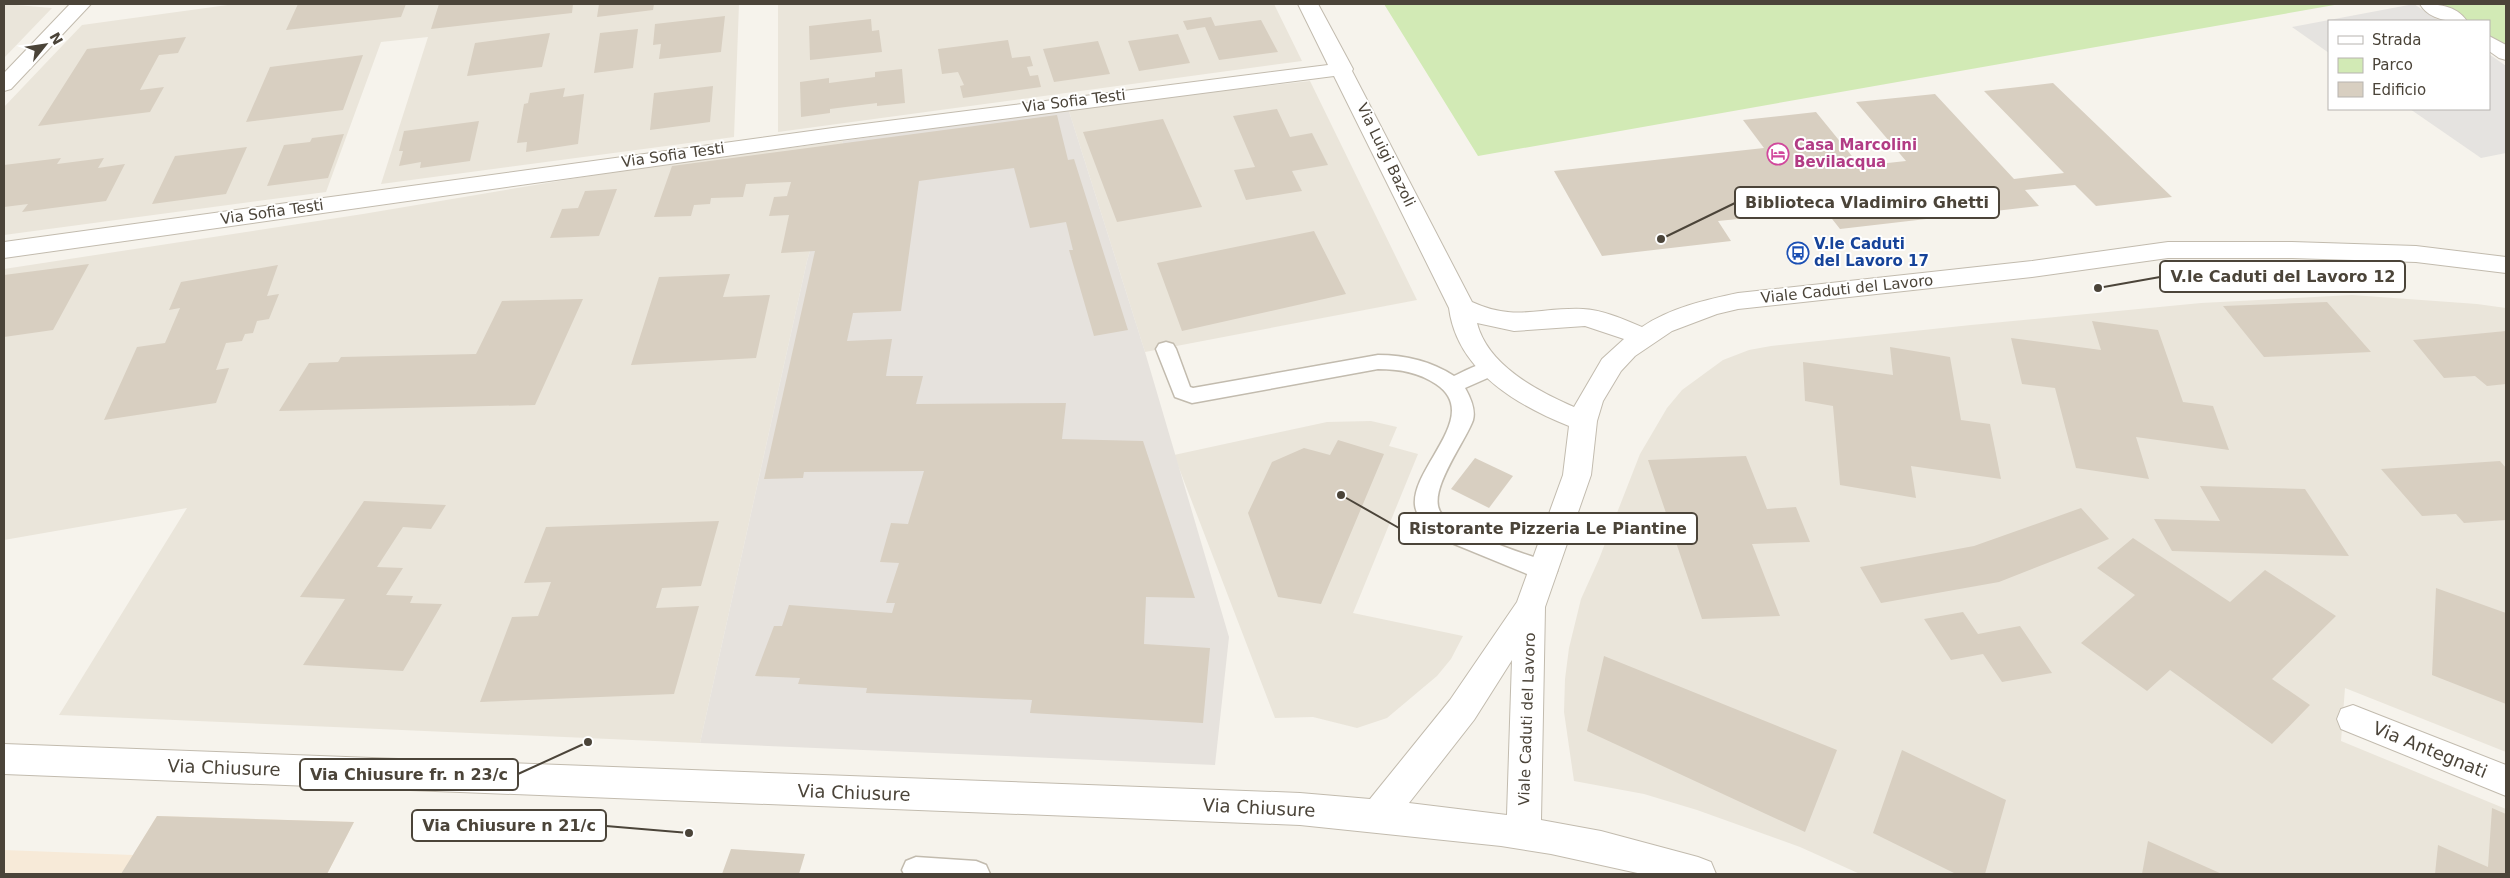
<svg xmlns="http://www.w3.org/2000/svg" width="2510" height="878" font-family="'DejaVu Sans',sans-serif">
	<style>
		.residential { fill: #eae5da }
		.commercial { fill: #f7ead8 }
		.industrial { fill: #e6e2dd }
		.green { fill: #d2eab5 }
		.parking { fill: #e5e3e0 }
		.building { fill: #d8cfc1 }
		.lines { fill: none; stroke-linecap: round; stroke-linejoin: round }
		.lane-casing { stroke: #c2bbae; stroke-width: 3 }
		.street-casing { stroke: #c2bbae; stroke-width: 2 }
		.lane { fill: #fff; fill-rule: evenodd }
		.street { fill: #fff; fill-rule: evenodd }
		.labels { text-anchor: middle; stroke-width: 4; stroke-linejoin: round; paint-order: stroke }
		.street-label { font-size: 15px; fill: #4b4439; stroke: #fff }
		.hotel-label { font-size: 15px; font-weight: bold; fill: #b23c85; stroke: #fff; text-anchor: start }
		.transit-label { font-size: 15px; font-weight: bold; fill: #164399; stroke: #fff; text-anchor: start }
		.near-street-label { font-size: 18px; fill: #4b4439; stroke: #fff }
		.leader { fill: none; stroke: #4b4439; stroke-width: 2 }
		.callout-dot { fill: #4b4439; stroke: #fff; stroke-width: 2 }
		.callout { fill: #fff; stroke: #4b4439; stroke-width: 2 }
		.callout-label { font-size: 16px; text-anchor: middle; font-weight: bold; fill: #4b4439 }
	</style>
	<rect width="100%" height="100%" fill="#f6f3ec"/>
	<path class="residential" d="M4,4L52,8L4,58Z
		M235,4H739L734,137L381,184L428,37L381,42L326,192L4,235V107L82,25Z
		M778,4H1274L1302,61L778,132Z
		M1310,81L1417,300L1145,352L1068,108Z
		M843,141L807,261L700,743L59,715L187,508L4,540V269L363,214L648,166Z
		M2352,295L2477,304L2506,308V752L2345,688L2341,741L2506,809V874H1860L1800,847L1697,810L1644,794L1574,781L1564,712L1565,679L1569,648L1581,599L1599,559L1640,454L1667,408L1682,390L1723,360L1749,350L1771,346L1971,325L2201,303Z
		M1371,421L1397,427L1389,446L1418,454L1353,613L1463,636L1451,659L1437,676L1387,718L1357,728L1313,717L1275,718L1174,455L1327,422Z"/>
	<path class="commercial" d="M157,816L354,822L327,874H4V850L133,855Z"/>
	<path class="industrial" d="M1068,108L1145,352L1229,637L1215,765L700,743L807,261L843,141Z"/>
	<path class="green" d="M1384,4H2340L1478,156Z
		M2442,4H2506V46L2489,35V21H2468Z"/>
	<path class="parking" d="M2414,4L2439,21H2329V53L2292,27Z
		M2489,54L2506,66V153L2481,158L2410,109H2489Z"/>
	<path class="building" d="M298,4H406L401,17L286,30Z
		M439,4H573L572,13L431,29Z
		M599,4H654L653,10L597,17Z
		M725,16L721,52L659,59L661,44L653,45L655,24Z
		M1211,17L1215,26L1261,20L1278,52L1219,60L1205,27L1187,30L1183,21Z
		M871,19L872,31L879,30L882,52L810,60L809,26Z
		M638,29L633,68L594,73L600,33Z
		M550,33L542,67L467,76L475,43Z
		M1178,34L1190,63L1139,71L1128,41Z
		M186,37L178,53L159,55L140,90L164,87L150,112L38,126L87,49Z
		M1008,40L1012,58L1030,56L1033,66L1027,67L1030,76L1038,75L1041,87L963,98L960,86L964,85L958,72L942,74L938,49Z
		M1098,41L1110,74L1054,82L1043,49Z
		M363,55L343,110L246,122L270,67Z
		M902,69L905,103L877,106V103L830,109V113L801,117L800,82L829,78V83L875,77V72Z
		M2053,83L2172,197L2096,206L2075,185L2025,190L2039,206L1840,229L1825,210L1718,221L1731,241L1602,256L1554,171L1764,148L1743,120L1816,112L1860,166L1906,161L1856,102L1935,94L2014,179L2064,173L1984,91Z
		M713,86L710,122L650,130L654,93Z
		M565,88L563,97L584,94L578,144L526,152L527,142L517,143L524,104L528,103L530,93Z
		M1277,109L1290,137L1312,133L1328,165L1292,171L1302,191L1246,200L1234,170L1255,167L1233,116Z
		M1057,115L1068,160L1074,159L1128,330L1094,336L1069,250H1073L1066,222L1030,228L1014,168L919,181L901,311L853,313L847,341L892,339L886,376H923L916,404L1066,403L1062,439L1143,441L1195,598L1146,597L1144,644L1210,648L1203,723L1030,713L1032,700L866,693L867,688L798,684L800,678L755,676L774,626H782L789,605L892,613L895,603H886L899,563L880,562L891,523L908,524L924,471L804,472L803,478L764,479L815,251L781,253L789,215L769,216L774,197L787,196L791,182L746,184L743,197L711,198L710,204L694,205L691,216L654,217L672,166Z
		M1163,119L1202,207L1117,222L1083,132Z
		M479,121L470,161L420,168L421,162L399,166L403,151H399L404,131Z
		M344,134L328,178L267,186L284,145L310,142L312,138Z
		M247,147L226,194L152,204L175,156Z
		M61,158L57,164L104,158L98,168L125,164L106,201L22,212L28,204L4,207V165Z
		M617,189L599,236L550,238L562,209L578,208L585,191Z
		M1314,231L1346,294L1182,331L1157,263Z
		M89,264L53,330L4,337V275Z
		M278,265L267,296L279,294L269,319L257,321L253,333L245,334L242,341L226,343L216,370L229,368L216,403L104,420L137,347L165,343L180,308L169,310L181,282Z
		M730,274L723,297L770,295L756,358L631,365L659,277Z
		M583,299L535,405L279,411L309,363L338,362L341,357L476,354L502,301Z
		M2327,302L2371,352L2264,357L2223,306Z
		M2092,321L2158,330L2183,402L2213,406L2229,450L2136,437L2149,479L2076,468L2055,388L2022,384L2011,338L2101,350Z
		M2506,331V384L2487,386L2475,376L2444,378L2413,340Z
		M1890,347L1950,357L1961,420L1990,424L2001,479L1911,466L1916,498L1840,485L1833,406L1805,401L1803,362L1893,375Z
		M1338,440L1384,454L1321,604L1278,597L1248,513L1272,462L1304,448L1330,455Z
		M1746,456L1767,509L1796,507L1810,542L1752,544L1780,616L1702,619L1648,460Z
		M1475,458L1513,476L1489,508L1451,489Z
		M2500,461L2506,468V520L2464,523L2456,514L2422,516L2381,469Z
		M2200,486L2305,489L2349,556L2172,551L2154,519L2220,521Z
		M364,501L446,505L431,529L403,527L377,567L403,568L386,595L413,596L410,603L442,604L403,671L303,665L345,599L300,597Z
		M2081,508L2109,539L1999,582L1881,603L1860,567L1974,546Z
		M719,521L701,586L662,588L656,608L699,606L674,694L480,702L512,617L538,616L551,582L524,583L546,527Z
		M2133,538L2230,602L2265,570L2336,616L2272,679L2310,705L2272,744L2170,670L2147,691L2081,643L2135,595L2097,568Z
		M2436,588L2506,613V704L2432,675Z
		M1963,612L1978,634L2020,626L2052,673L2002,682L1983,654L1951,660L1924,619Z
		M1604,656L1837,750L1805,832L1587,731Z
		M1902,750L2006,800L1985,874H1956L1873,833Z
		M2492,808L2506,814V874H2435L2438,845L2488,867Z
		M157,816L354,822L327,874H121Z
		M2148,841L2222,874H2142Z
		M731,849L805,854L799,874H722Z"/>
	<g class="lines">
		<g class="lane-casing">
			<path id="lane" d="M1166,342L1173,344L1176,349L1190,387L1193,388L1378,355C1405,355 1431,361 1454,376C1467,370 1485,359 1499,363L1502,368L1499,373L1465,388C1470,397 1476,409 1473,420C1466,441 1424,495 1442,514C1463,536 1524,553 1553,564L1557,571L1553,578L1545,580L1537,578L1447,541C1434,533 1417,522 1415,505C1411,467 1483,415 1436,384C1418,372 1399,369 1378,369L1192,403L1175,397L1156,349L1159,344Z
				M916,857L976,861L986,865L990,874H904L902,870L906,861Z"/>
		</g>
		<g class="street-casing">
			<path id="street" d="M70,4H91L11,89L4,91V73Z
				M1298,4H1318L1353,69L1352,71L1472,302C1515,322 1540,307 1583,309C1603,310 1623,319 1642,327C1670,308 1705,300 1738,293L2032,261L2168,242H2292L2416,246L2506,257V273L2416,262L2292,258H2168L2032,277L1738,309L1717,314L1672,331L1635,356L1621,371L1603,401L1597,421L1591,475L1545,607L1541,820L1601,831L1698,857L1711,862L1716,874H1642L1551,854L1501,846L1300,825L4,774V744L1300,793L1370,799L1450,700L1517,602L1563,475L1569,426C1516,405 1457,370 1449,308L1334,76L840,140L4,258V242L840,127L1328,65ZM1477,323L1514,331L1585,326L1624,339L1602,359L1574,407C1538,391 1488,366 1477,323ZM1512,660L1507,815L1409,803L1474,720Z
				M2420,4C2437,4 2456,5 2467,21C2450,22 2429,20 2420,4Z
				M2489,36L2506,45V60L2499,58L2489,51Z
				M2353,705L2506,765V796L2341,729L2337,719L2341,709Z"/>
		</g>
		<use href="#lane" class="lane"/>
		<use href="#street" class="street"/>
	</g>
	<defs>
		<g id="hotel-ring" transform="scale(1.125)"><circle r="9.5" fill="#fff" stroke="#d1479c" stroke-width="1.5"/><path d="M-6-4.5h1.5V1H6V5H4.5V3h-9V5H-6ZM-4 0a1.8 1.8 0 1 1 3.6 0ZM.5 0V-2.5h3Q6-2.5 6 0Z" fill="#d1479c"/></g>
		<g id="bus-ring" transform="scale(1.125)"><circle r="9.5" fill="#fff" stroke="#1a4fb4" stroke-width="1.5"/><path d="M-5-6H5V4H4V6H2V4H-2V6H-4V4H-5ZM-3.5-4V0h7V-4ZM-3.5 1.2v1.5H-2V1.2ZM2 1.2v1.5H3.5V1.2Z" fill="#1a4fb4"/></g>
	</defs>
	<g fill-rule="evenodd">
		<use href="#hotel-ring" x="1778" y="154"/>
		<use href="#bus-ring" x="1798" y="253"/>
	</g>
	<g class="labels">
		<g class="street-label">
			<text transform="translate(1074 101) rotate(-7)" y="5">Via Sofia Testi</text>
			<text transform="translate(673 155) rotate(-8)" y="5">Via Sofia Testi</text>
			<text transform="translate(1386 155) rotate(64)" y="5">Via Luigi Bazoli</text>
			<text transform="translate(272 212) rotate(-8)" y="5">Via Sofia Testi</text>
			<text transform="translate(1847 289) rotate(-6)" y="5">Viale Caduti del Lavoro</text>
			<text transform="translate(1527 719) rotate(-88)" y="5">Viale Caduti del Lavoro</text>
		</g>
		<g class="hotel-label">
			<text x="1794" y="150">Casa Marcolini<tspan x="1794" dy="17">Bevilacqua</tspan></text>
		</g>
		<g class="transit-label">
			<text x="1814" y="249">V.le Caduti<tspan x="1814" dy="17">del Lavoro 17</tspan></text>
		</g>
		<g class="near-street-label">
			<text transform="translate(2430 750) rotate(22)" y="6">Via Antegnati</text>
			<text transform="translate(224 768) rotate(2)" y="6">Via Chiusure</text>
			<text transform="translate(854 793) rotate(2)" y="6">Via Chiusure</text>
			<text transform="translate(1259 808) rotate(3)" y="6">Via Chiusure</text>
		</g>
	</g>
	<path class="leader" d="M1661 239L1735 203M2098 288L2160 277M1341 495L1399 528M588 742L518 774M689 833L606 826"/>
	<g class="callout-dot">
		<circle cx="1661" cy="239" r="5"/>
		<circle cx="2098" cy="288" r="5"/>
		<circle cx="1341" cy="495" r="5"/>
		<circle cx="588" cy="742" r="5"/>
		<circle cx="689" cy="833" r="5"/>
	</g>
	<g class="callout">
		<rect x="1735" y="187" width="264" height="31" rx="5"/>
		<rect x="2160" y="261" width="245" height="31" rx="5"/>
		<rect x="1399" y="513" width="298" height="31" rx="5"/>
		<rect x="300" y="759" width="218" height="31" rx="5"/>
		<rect x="412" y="810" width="194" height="31" rx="5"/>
	</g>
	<g class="callout-label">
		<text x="1867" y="208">Biblioteca Vladimiro Ghetti</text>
		<text x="2283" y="282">V.le Caduti del Lavoro 12</text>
		<text x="1548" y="534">Ristorante Pizzeria Le Piantine</text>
		<text x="409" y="780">Via Chiusure fr. n 23/c</text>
		<text x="509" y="831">Via Chiusure n 21/c</text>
	</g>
	<rect width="2510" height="878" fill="none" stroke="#4b4439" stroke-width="10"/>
	<rect x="2328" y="20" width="162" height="90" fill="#ffffff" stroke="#b7b4b0"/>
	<rect x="2338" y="36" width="25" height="8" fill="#ffffff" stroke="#b7b4b0"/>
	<text x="2372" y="45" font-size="15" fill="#4b4439">Strada</text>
	<rect x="2338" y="58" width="25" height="15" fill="#d2eab5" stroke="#b7b4b0"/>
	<text x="2372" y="70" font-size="15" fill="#4b4439">Parco</text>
	<rect x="2338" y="82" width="25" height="15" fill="#d8cfc1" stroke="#b7b4b0"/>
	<text x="2372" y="95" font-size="15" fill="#4b4439">Edificio</text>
	<g transform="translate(45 45) rotate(60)" stroke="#ffffff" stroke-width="4" paint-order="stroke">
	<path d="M0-4L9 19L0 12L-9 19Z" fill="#4b4439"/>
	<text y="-8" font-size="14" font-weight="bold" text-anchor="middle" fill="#4b4439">N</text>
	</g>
</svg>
